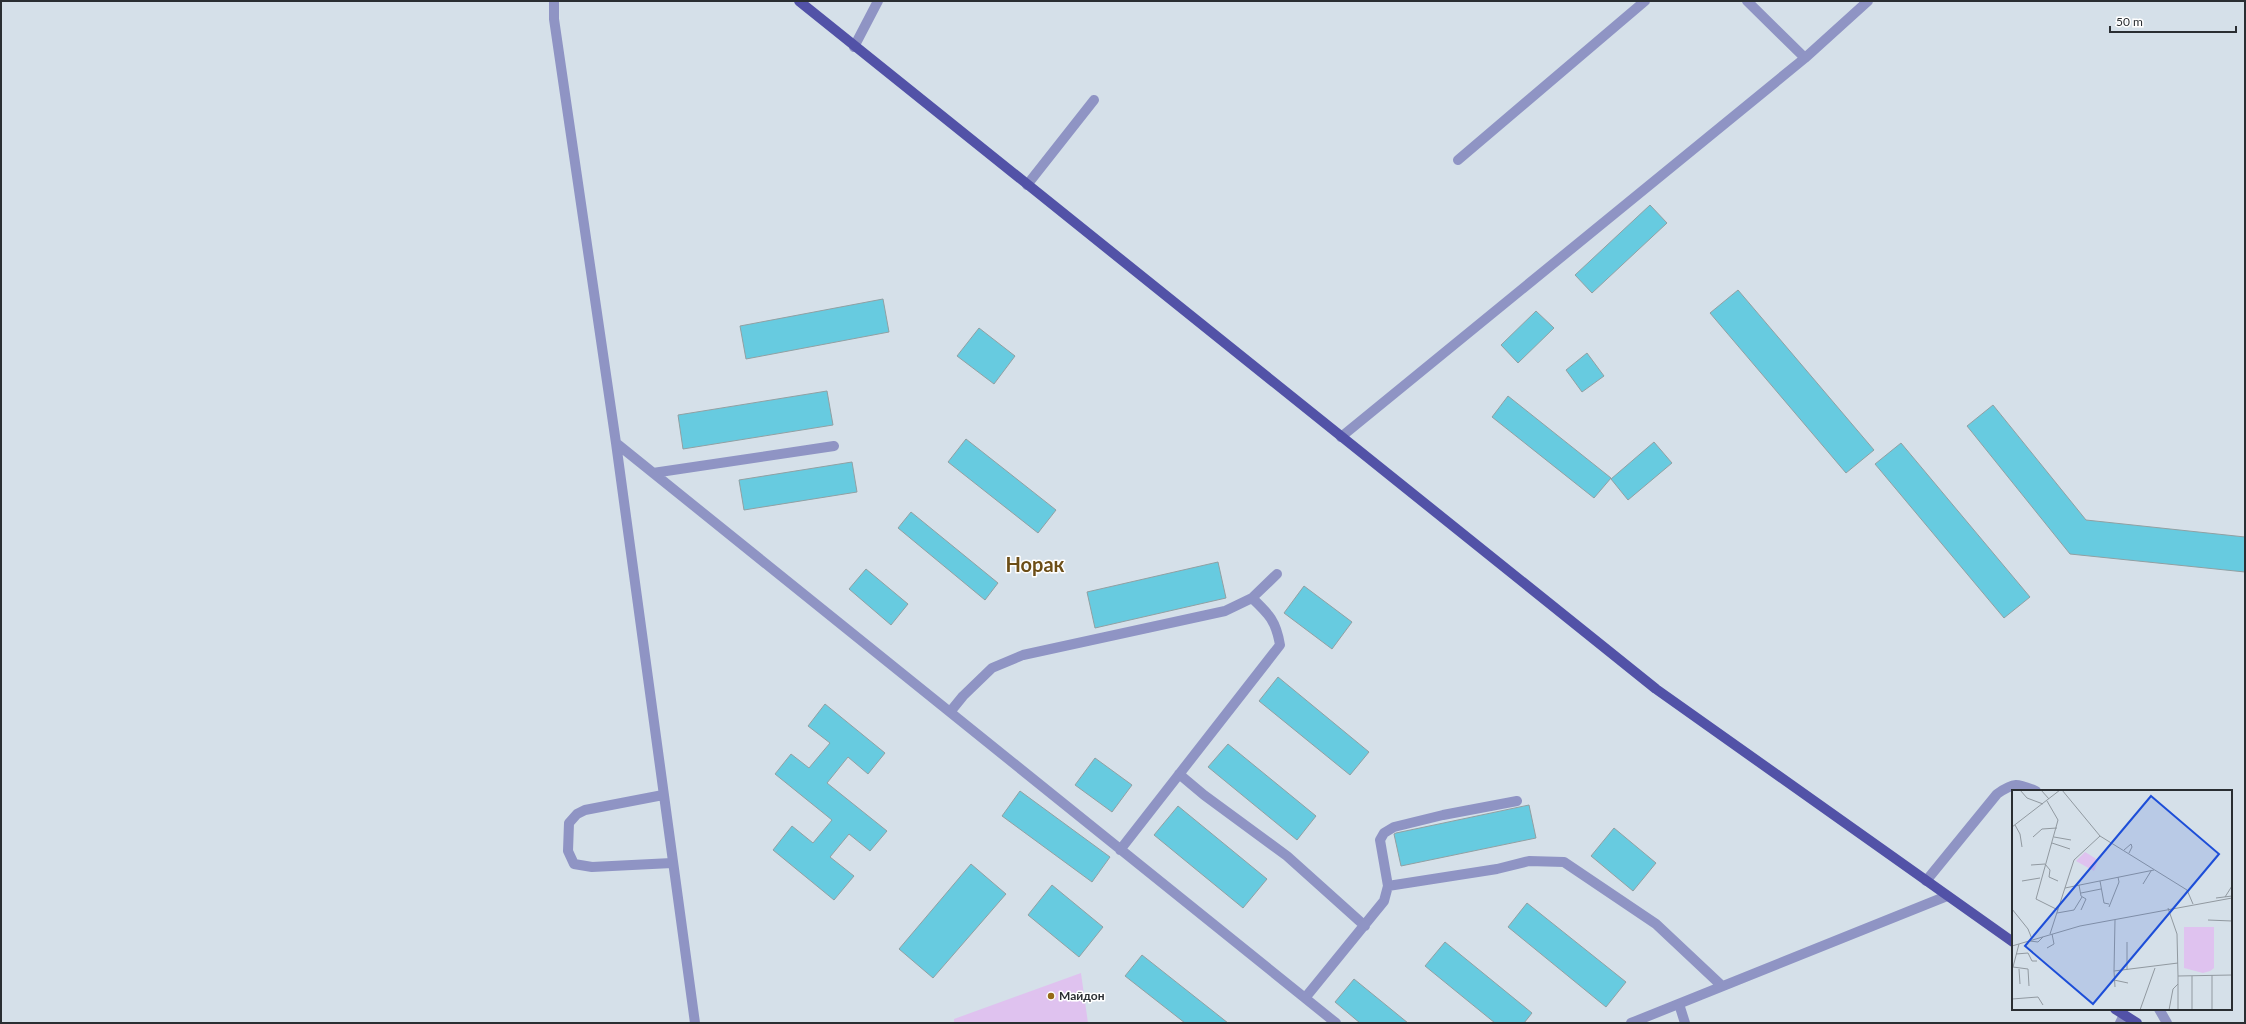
<svg xmlns="http://www.w3.org/2000/svg" width="2246" height="1024" font-family="Lato,sans-serif">
	<style>
		.green { fill: #dfc2ef }
		.building { fill: #67cbe0; stroke: #91a0a3 }
		.lines { fill: none; stroke-linecap: round; stroke-linejoin: round }
		.minor { stroke: #8f94c4; stroke-width: 10 }
		.major { stroke: #5252a7; stroke-width: 10 }
		.poi-dot { fill: #966b18; stroke: #fff; stroke-width: 1.5 }
		.labels { text-anchor: middle; stroke-width: 3; stroke-linejoin: round; paint-order: stroke }
		.poi-label { font-size: 12px; font-weight: bold; fill: #2a2e32; stroke: #fff; text-anchor: start }
		.town-label { font-size: 20px; font-weight: bold; fill: #6c4e17; stroke: #fff }
		.inset-road { fill: none; stroke: #9199a0; stroke-width: 1 }
		.view { fill: #1d4ed8; fill-opacity: 0.15; stroke: #1d4ed8; stroke-width: 2 }
		.inset-edge { fill: none; stroke: #2a2e32; stroke-width: 2 }
	</style>
	<rect width="100%" height="100%" fill="#d5e0e9"/>
	<path class="green" d="M1081,973L1088,1023H954V1019Z"/>
	<path class="building" d="M1650,205L1667,223L1592,293L1575,275Z
		M1738,290L1874,450L1846,473L1710,313Z
		M883,299L889,332L746,359L740,326Z
		M1536,311L1554,328L1518,363L1501,345Z
		M979,328L1015,356L994,384L957,356Z
		M1587,353L1604,376L1582,392L1566,370Z
		M827,391L833,425L683,449L678,415Z
		M1508,396L1611,478L1594,498L1492,417Z
		M1993,405L2086,520L2245,537V572L2070,554L1967,426Z
		M966,439L1056,510L1038,533L948,462Z
		M1654,442L1672,463L1628,500L1611,479Z
		M1901,443L2030,597L2004,618L1875,464Z
		M852,462L857,492L744,510L739,480Z
		M911,512L998,583L985,600L898,528Z
		M1218,562L1226,598L1095,628L1087,592Z
		M866,569L908,604L891,625L849,589Z
		M1304,586L1352,622L1332,649L1284,613Z
		M1278,677L1369,752L1350,775L1259,701Z
		M825,704L885,753L868,774L848,757L827,783L887,831L870,851L849,834L830,857L854,876L834,900L773,850L792,826L813,843L832,820L775,774L791,754L809,768L830,743L808,726Z
		M1228,744L1316,816L1297,840L1208,767Z
		M1095,758L1132,785L1112,812L1075,785Z
		M1020,791L1110,857L1092,882L1002,816Z
		M1529,805L1536,838L1401,866L1394,834L1396,833Z
		M1178,806L1267,879L1243,908L1154,835Z
		M1614,828L1656,863L1633,891L1591,856Z
		M971,864L1006,894L933,978L899,949Z
		M1052,885L1103,927L1079,957L1028,915Z
		M1527,903L1626,982L1606,1007L1508,927Z
		M1445,942L1532,1013L1524,1023H1495L1425,966Z
		M1142,955L1228,1023H1185L1125,976Z
		M1354,979L1408,1023H1360L1335,1002Z"/>
	<g class="lines">
		<path class="minor" d="M554,1V19L616,443L695,1023
			M854,47L878,1
			M1805,58L1868,1
			M1458,160L1645,1
			M1027,185L1094,100
			M1341,437L1805,58L1747,1
			M616,443L1336,1023
			M653,473L834,446
			M950,712L963,696L992,668L1023,655L1225,611L1252,598L1277,574
			M1179,774L1204,795L1287,856L1365,926
			M663,795L585,810L577,814L569,823L568,851L574,864L592,867L672,863
			M1120,850L1280,645C1276,621 1269,614 1252,598
			M1926,881L1997,794C2014,782 2017,783 2036,791
			M1388,886L1497,869L1529,861L1564,862L1656,924L1722,986
			M1305,998L1384,901L1388,886L1380,840L1384,833L1394,827L1443,815L1517,801
			M1679,1004L1685,1023
			M2159,1009L2167,1023
			M1631,1023L1947,896
			M2120,1023L2124,1015"/>
		<path class="major" d="M799,1L1656,689L2013,942
			M2115,1009L2137,1023"/>
	</g>
	<circle class="poi-dot" cx="1051" cy="996" r="4"/>
	<g class="labels">
		<g class="poi-label">
			<text x="1059" y="1000">Майдон</text>
		</g>
		<g class="town-label">
			<text x="1035" y="572">Норак</text>
		</g>
	</g>
	<g transform="translate(2012 790)">
		<rect width="220" height="220" fill="#d5e0e9"/>
		<path d="M73,62L86,70L82,81L64,71ZM172,137H202V178L198,181L191,183L172,178Z" fill="#dfc2ef"/>
		<path class="inset-road" d="M8,0L15,8L31,14M29,0L37,9M50,0L88,46L175,100L181,114M35,11L46,30L24,109L46,120M3,35L8,44L10,57M0,37L48,0M21,47L30,39L45,38M42,47L59,50M40,53L58,59M112,60L119,54L120,57L117,63M19,75L33,74L38,80L37,87L46,91M10,91L28,88M88,91L92,113L97,114M131,94L139,81M67,95L69,106L74,109L69,120M53,98L142,80M69,103L89,99M213,107L220,96M204,108L220,106M97,117L107,92L106,87M156,118L165,144L166,186M0,119L16,139L20,149M45,123L62,120L70,107M103,130L102,181L166,173M196,130L220,131M38,144L62,70L88,46M18,151L26,152L31,147M115,152V180M7,154L1,177L16,179L17,196M0,156L68,136L220,108M35,158L42,154L40,144M4,164L16,163L20,171H25M7,179L8,194M102,181L103,197M180,186V219M102,190L116,193M0,209L26,207L31,215M128,220L143,178M157,220L161,199L166,194M166,220V186L220,185M200,220V185"/>
		<path class="view" d="M139,6L207,64L81,214L13,156Z"/>
		<rect width="220" height="220" class="inset-edge"/>
	</g>
	<rect width="2246" height="1024" fill="none" stroke="#2a2e32" stroke-width="4"/>
	<path d="M2110 26v6h126v-6" fill="none" stroke="#2a2e32" stroke-width="2"/>
	<text x="2116" y="26" font-size="12" fill="#2a2e32" stroke="#ffffff" stroke-width="3" paint-order="stroke">50 m</text>
</svg>
